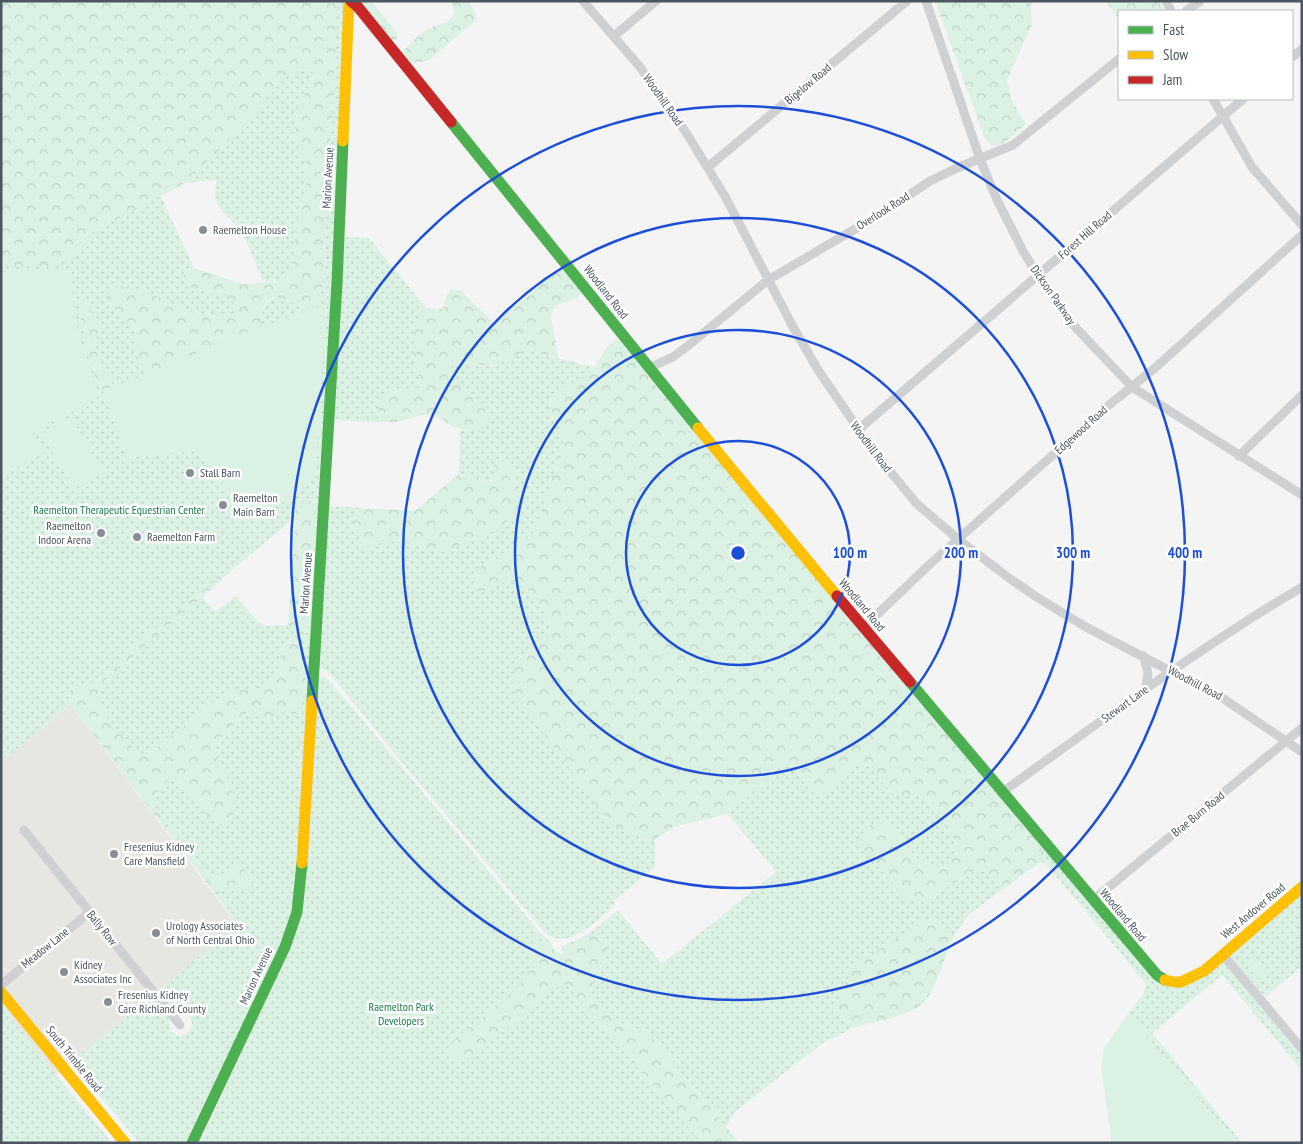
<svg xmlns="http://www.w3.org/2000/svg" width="1303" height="1144" font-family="'PT Sans Narrow',sans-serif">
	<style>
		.commercial { fill: #e7e7e2 }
		.grass { fill: url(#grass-dots); fill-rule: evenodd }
		.forest { fill: url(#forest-crowns) }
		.garden { fill: #daf1e3 }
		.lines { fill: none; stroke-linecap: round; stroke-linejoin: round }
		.street { stroke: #ced0d2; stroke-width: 9 }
		.fast { stroke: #4caf50; stroke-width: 11 }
		.slow { stroke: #ffc107; stroke-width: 11 }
		.jam { stroke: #c62828; stroke-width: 11 }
		.ring { fill: none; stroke: #1d4ed8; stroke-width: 2.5 }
		.poi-dot { fill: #868d94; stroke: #fff; stroke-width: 2 }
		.labels { text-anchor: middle; stroke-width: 5; stroke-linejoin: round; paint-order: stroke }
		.street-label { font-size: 12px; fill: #4b5660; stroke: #fff }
		.poi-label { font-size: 12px; fill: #4b5660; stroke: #fff; text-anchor: start }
		.park-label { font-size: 12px; fill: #1c804f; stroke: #fff }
		.centre { fill: #1d4ed8; stroke: #fff; stroke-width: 2.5 }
		.ring-label { font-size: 15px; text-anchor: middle; font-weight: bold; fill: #1d4ed8; stroke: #fff; stroke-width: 5; stroke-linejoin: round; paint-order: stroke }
	</style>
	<defs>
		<pattern id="grass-dots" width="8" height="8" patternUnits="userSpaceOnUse" patternTransform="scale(1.25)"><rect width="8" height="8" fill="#daf1e3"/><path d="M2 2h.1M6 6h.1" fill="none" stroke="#bdd1c5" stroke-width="1.8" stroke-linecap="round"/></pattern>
		<pattern id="forest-crowns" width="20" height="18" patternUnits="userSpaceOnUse" patternTransform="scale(1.25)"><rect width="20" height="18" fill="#daf1e3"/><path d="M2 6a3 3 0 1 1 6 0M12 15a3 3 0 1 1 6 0" fill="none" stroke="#bdd1c5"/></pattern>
	</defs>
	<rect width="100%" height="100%" fill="#f4f4f4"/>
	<path class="commercial" d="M70,705L234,921L232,929L56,1075L1,1003V762Z"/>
	<path class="grass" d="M1,1H346L336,236L296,898L286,935L185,1143H140L71,1062L151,996C156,1002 164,1009 167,1016C172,1026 165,1032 180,1036C189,1034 197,1024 188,1016C184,1012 178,1013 174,1009C168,1003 163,996 158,990L232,929L234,920L226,908L228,907L219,889L221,887L225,888L230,884L241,890L229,870C221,878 217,878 208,875L155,809C152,794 161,788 170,777H176L207,813L233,817L232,786L214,752L216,742L244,715L249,712L264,720L286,711L296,714L303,713L315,501L1,762ZM335,56L323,282L296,303L280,297C266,299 261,307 262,320L141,369L134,331L126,318L109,304L150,293L194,313L228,317L235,312L234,303L227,297L186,285L188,269L194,268L160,195L93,232L280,83L222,148L185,183L216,180L215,198L221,210L233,222L244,236L263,281H280L288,275L292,264L298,216L306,191L305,160L294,133L298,107L314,76L311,69ZM81,301L99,333L94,341L103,369L111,374L102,389Z
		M343,237L369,238L426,308C404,330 415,359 421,385C419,393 413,392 406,392L379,419L380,422L332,420Z
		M525,350L594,367L585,376L552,399L549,406L552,418L560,429L564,441L535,532C517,549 492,556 473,573L480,593L508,580L523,584L540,603L551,626L548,637L518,658L644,839L655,840V867L613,901L615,905C595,921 566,956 542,929L405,766L331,675L318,665L328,506L362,508C346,522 358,533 365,548L367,549L388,541L394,540L440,552L493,533L514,485L512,477L515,467L495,473L497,479C489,486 470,475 459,474L460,430L472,431L484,405C472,398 442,379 456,362C467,360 477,367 488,366C502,365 513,355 525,350Z
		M236,596L257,621L265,626L288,625L292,628L306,629L305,645L301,643L289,642L282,648L278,671L269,683L260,688L238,690L223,695L149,753L140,754C130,747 99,710 98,698C98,693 101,687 102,683L202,597L215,612Z
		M323,676L331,682L540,933L550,941L554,950L535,936L556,988L567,984L702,1143H200L292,941L317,680Z
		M866,763L892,793L901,797L916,793L928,802L957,842L956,855L948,865L933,868L919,860L883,821L919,903L975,871H985L1006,887L968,915L952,939L938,919L840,1015L855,1027L823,1043L785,1072L734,1113L726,1127L649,1034C637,1027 629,1027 619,1022C605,1015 599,1003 591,992L596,978L605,962L581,941L573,945L561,948V946L578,940L591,932L618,910L662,964L776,872L728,814L782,767H791L814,794H822L855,765Z
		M1041,846L1164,984L1221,960L1302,1057V1071L1222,975L1152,1033L1242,1143H1235L1128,1014L1144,993L1146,984L1046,864L1041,862Z
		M1302,892V966L1265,997L1229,955Z
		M1,1003L56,1075L112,1143H1Z"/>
	<path class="forest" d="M1,1H338L323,282C322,290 317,311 304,308C291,304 278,289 265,304C260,311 263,319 260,327L146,374C134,363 139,343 132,329C124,312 111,312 107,294L120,286L150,293L194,313L228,317L235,312L234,303L227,297L186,285L183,277L188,269L194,268L243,284L280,281L288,275L292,264L298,216L306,191L305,160L294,133L298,107L314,76L311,69L305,68L287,76L222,148L185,183L93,232L83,247L72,257L56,265L35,267H1Z
		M360,1H371L392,26L397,36L396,40H391Z
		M450,1H468C472,8 478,13 475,21L428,61L411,63L403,54L405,49L422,33L434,26L447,22L454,14L453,5Z
		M935,1H1031L1032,24L1007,80L1011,99L1026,124L1003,144L992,146L984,137Z
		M1106,1H1159L1164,11H1119V19Z
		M559,269L564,270L582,292L577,298L555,306L552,311L551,318L558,358L525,350L499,364L488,366L462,361L456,362L453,365C453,393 475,394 490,411V420L487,425L472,431L465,430L454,427L434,415H422L397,422H380C376,411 380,402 386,393C396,387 417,399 421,385C416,364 405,331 421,313C427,306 431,307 439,310L444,307L446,295L451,289L461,291L493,322H496Z
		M81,300C89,307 103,322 98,333C97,336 95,338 94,341L103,369L113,376L112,385L109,389L103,390C89,376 82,324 78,303Z
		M617,340L621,342L922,705L1041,846V862L1006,887L985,872L975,871L918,904L907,899L857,843L868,826L883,821L919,860L933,868L948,865L956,855L957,842L928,802L916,793L901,797L892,792L866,763L855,765L822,794H814L791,767H782L728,814L673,827L655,840C636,838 622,831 608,821L512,690C514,655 521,656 548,637L551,626L540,603L523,584L508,580L480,593L473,587V573C492,556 517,549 535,531L564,441C563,437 562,433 560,430C557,421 549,416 550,406C551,392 586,378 595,366C602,357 606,344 617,340Z
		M502,458L506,459L515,467L512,477L519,498L514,512L505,523L493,533L449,550L440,552L394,540L388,541L367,549L364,548C360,538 354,531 352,519L356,513L362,508L415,511L459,474C471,475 484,484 496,481L497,478L495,473L494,462L496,459Z
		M304,501H316L303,713L296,714L286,711L264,720L249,712L244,715L216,742L214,752L232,786L233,794V817L231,822L225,827C206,821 191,791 176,777H170C161,788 152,794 155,809L208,875C225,881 223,871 238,866C247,871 253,878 252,888L249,891L241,890L230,884L227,888L221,887L219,889L220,894L228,905L226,908L70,705L68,696L73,686L89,685L93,682L131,651L141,640L220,577L222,578L221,581L102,683C101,687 98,693 98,698C99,710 130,747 140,754L149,753L223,695L238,690L260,688L269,683L278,671L282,648L285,643H301L305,645L306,629L292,628L288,625L296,508L298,504Z
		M925,919H938L952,939C945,957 937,986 925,1001C912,1016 874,1022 855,1027L840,1015L835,1006L851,972L861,962Z
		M596,932C619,950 598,970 591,992C599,1003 605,1015 619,1022C629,1027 637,1027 649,1034L739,1143H702L567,984L556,988L473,1056C463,1060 457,1061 450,1053V1045L459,1036C476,1022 524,988 530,969C534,958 528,946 536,935L561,955L564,954L561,948L573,945Z"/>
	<path class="garden" d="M72,270L73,307L81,344L98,398L33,432L45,452L1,477V272Z
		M326,304L316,478L256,522L195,451L127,458L103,392L260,327Z
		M71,417L104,473L74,489L41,433Z
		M1253,954L1270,974L1261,982L1244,962Z
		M1128,1014L1235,1143H1112L1101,1068L1104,1048Z"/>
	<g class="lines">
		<path class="street" d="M583,1L640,67L687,134L726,198L792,325L818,370L872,449L916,503L959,540L1009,578L1035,596L1084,626L1224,699L1302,752
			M926,1L980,159L997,200L1023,251L1038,276L1057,304L1077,329L1132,387L1302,495
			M1166,1L1171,11
			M1186,11L1200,1
			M614,36L656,1
			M1292,57L1302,49
			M1213,99L1252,167L1302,225
			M708,167L907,1
			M649,368L673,357L689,345L768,280L879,215L930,181L957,168L1013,145L1119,59
			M858,430L1243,99
			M1239,456L1302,395
			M863,628L929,565L1109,405L1155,368L1302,235
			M1144,656L1148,674L1146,688
			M1001,793C1100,722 1197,649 1302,587
			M24,830L180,1025
			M1093,900L1302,728
			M1223,955L1302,1049
			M1,985L90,912"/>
		<path class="fast" d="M451,122L698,428
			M910,682L1157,975L1165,980
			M312,701L337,283L343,141
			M192,1143L285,947L297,912L302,863"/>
		<path class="slow" d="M343,141L349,1
			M698,428L837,596
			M302,863L312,701
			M1165,980L1174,982H1181L1204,971L1302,887
			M1,992L125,1143"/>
		<path class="jam" d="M351,1L358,7L451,122
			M837,596L910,682"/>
	</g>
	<g class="ring">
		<circle cx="738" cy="553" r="112"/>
		<circle cx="738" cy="553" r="223"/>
		<circle cx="738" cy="553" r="335"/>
		<circle cx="738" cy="553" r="447"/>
	</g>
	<g class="poi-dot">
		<circle cx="203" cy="230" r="5"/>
		<circle cx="190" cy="473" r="5"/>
		<circle cx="223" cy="505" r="5"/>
		<circle cx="101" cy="533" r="5"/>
		<circle cx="137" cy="537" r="5"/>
		<circle cx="114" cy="854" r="5"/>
		<circle cx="156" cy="933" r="5"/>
		<circle cx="64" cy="972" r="5"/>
		<circle cx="108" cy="1002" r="5"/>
	</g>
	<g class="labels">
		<g class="street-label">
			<text transform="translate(808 84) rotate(-40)" y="4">Bigelow Road</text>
			<text transform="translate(663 100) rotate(55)" y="4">Woodhill Road</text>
			<text transform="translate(328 178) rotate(-87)" y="4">Marion Avenue</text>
			<text transform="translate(883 211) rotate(-32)" y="4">Overlook Road</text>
			<text transform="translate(1085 235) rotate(-41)" y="4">Forest Hill Road</text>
			<text transform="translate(606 292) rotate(52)" y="4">Woodland Road</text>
			<text transform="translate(1053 295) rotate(55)" y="4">Dickson Parkway</text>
			<text transform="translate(1081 430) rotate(-42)" y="4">Edgewood Road</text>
			<text transform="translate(871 447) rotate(53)" y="4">Woodhill Road</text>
			<text transform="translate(306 583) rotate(-86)" y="4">Marion Avenue</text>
			<text transform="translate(862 605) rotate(50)" y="4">Woodland Road</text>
			<text transform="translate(1195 683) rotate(28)" y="4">Woodhill Road</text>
			<text transform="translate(1125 704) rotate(-36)" y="4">Stewart Lane</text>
			<text transform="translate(1198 814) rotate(-39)" y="4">Brae Burn Road</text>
			<text transform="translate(1253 911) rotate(-40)" y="4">West Andover Road</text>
			<text transform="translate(1123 915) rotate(50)" y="4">Woodland Road</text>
			<text transform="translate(102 928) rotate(51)" y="4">Bally Row</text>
			<text transform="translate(45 948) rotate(-39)" y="4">Meadow Lane</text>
			<text transform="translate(256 976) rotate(-65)" y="4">Marion Avenue</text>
			<text transform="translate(74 1059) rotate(51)" y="4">South Trimble Road</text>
		</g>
		<g class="poi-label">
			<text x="213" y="234">Raemelton House</text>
			<text x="200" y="477">Stall Barn</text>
			<text x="233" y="502">Raemelton<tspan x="233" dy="14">Main Barn</tspan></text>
			<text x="91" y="530" text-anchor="end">Raemelton<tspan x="91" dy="14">Indoor Arena</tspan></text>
			<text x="147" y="541">Raemelton Farm</text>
			<text x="124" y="851">Fresenius Kidney<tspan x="124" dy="14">Care Mansfield</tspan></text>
			<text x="166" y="930">Urology Associates<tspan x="166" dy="14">of North Central Ohio</tspan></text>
			<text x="74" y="969">Kidney<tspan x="74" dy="14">Associates Inc</tspan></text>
			<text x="118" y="999">Fresenius Kidney<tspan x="118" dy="14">Care Richland County</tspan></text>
		</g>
		<g class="park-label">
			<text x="119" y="514">Raemelton Therapeutic Equestrian Center</text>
			<text x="401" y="1011">Raemelton Park<tspan x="401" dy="14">Developers</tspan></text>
		</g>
	</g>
	<circle cx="738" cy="553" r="8" class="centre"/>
	<g class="ring-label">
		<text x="850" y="558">100 m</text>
		<text x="961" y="558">200 m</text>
		<text x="1073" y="558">300 m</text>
		<text x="1185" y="558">400 m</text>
	</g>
	<rect width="1303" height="1144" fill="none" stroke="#4b5660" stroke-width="5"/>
	<rect x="1118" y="10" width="175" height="90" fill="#ffffff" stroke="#b7bbbf"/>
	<rect x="1128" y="26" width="25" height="8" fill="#4caf50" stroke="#b7bbbf"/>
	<text x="1163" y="35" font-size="15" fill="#4b5660">Fast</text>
	<rect x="1128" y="51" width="25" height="8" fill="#ffc107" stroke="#b7bbbf"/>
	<text x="1163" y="60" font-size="15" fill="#4b5660">Slow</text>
	<rect x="1128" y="76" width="25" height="8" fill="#c62828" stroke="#b7bbbf"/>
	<text x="1163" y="85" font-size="15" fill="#4b5660">Jam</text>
</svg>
